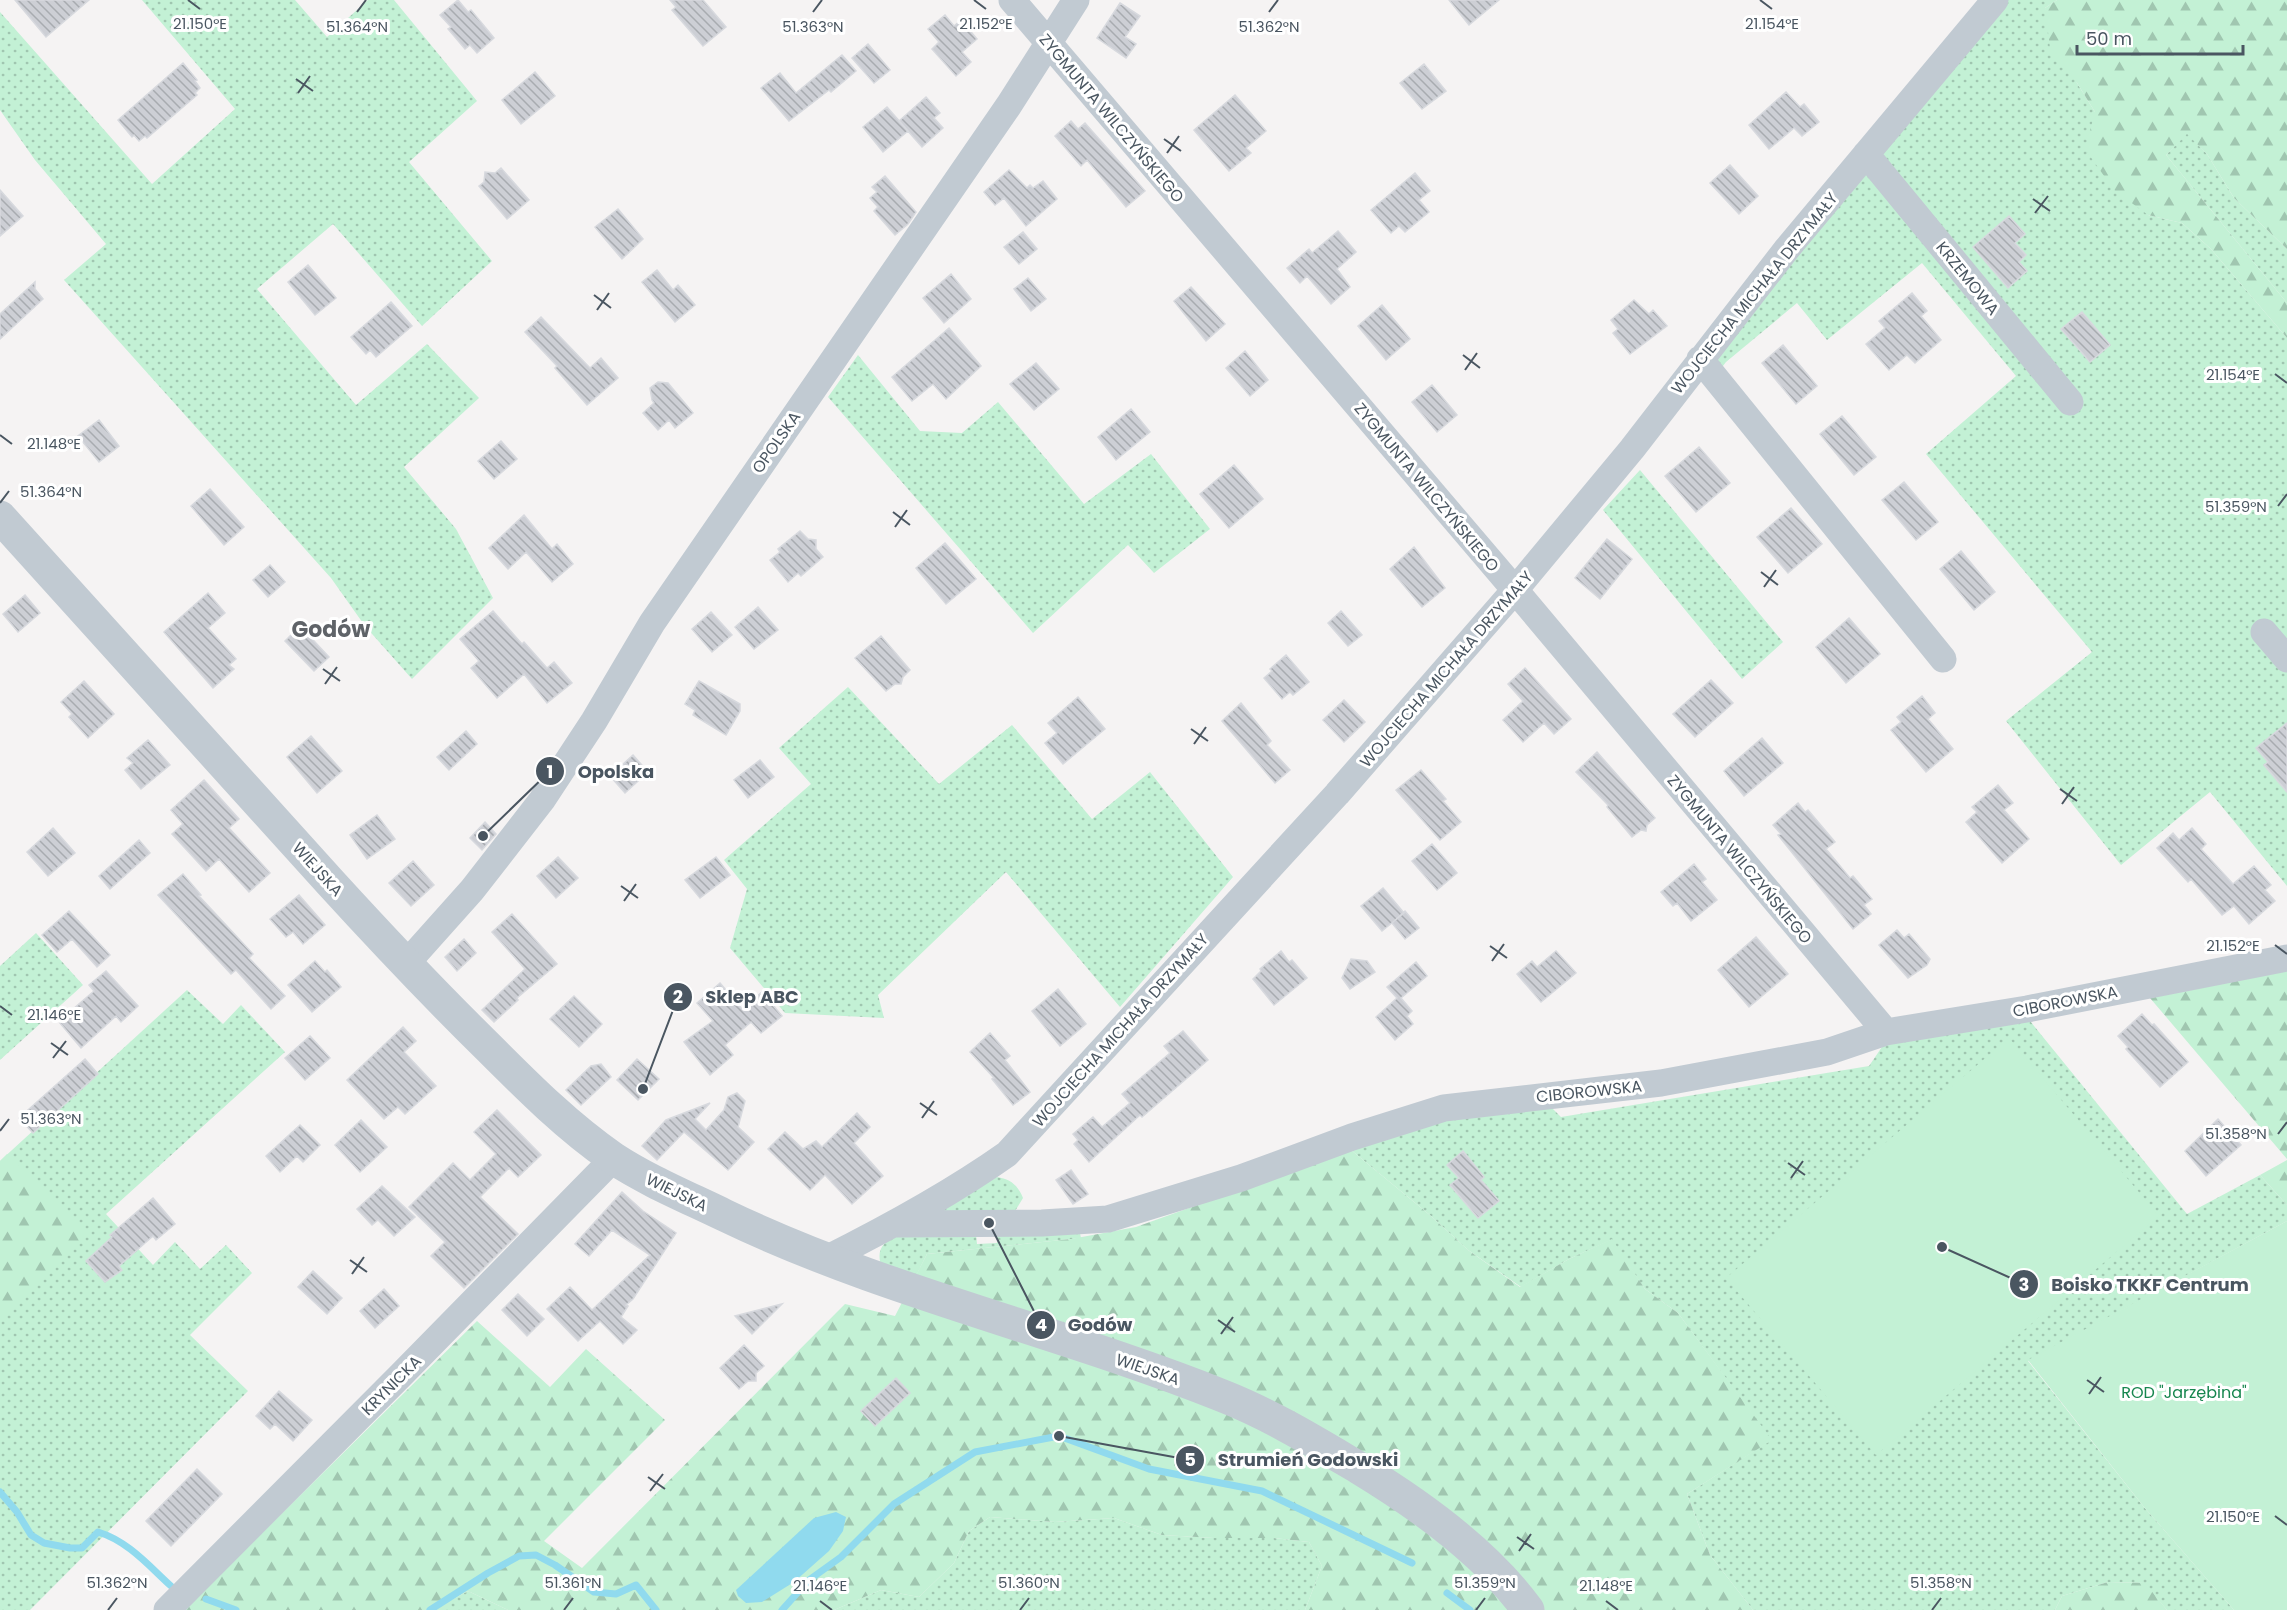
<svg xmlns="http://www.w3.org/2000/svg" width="2287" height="1610" font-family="Poppins,sans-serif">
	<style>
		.grass { fill: url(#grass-dots) }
		.forest { fill: url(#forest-firs) }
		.garden { fill: #c3f1d5 }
		.water { fill: #90daee }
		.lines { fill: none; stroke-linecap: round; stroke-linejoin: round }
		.stream { stroke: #90daee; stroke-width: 7 }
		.building { fill: url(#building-back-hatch); stroke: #d7d9de; stroke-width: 1.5 }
		.minor { stroke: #c1cad2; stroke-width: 27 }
		.tertiary { stroke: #c1cad2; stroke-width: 33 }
		.ticks { fill: none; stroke: #4a5661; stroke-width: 2 }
		.labels { text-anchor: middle; stroke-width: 6; stroke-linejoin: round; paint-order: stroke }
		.street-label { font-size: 16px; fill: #4a5661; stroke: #fff }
		.park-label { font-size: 16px; fill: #17864f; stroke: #fff }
		.district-label { font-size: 22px; font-weight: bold; fill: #5f6368; stroke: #fff }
		.ticks-label { font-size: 15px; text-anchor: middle; fill: #4a5661; stroke: #fff; stroke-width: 6; stroke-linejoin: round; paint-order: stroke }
		.leader { fill: none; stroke: #4a5661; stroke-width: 2 }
		.callout-dot { fill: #4a5661; stroke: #fff; stroke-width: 2 }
		.mark-label { font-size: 18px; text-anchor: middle; font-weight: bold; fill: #fff }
		.callout-label { font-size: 18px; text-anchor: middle; font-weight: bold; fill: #4a5661; stroke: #fff; stroke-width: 6; stroke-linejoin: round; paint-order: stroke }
	</style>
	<defs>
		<pattern id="grass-dots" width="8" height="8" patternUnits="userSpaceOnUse" patternTransform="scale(1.5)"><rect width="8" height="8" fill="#c3f1d5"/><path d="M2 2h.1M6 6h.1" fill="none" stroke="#a0c6b0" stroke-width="1.8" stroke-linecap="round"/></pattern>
		<pattern id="forest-firs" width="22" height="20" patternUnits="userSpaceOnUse" patternTransform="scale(1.5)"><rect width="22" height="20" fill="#c3f1d5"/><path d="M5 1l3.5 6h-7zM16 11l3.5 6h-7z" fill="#a0c6b0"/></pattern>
		<pattern id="building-back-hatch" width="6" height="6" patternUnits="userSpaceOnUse" patternTransform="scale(1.5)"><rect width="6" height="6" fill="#cdcfd5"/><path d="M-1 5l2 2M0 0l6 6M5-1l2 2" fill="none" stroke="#a8abb0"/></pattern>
	</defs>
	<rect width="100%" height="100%" fill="#f5f3f3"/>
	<path class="grass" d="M142,0H295L327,37L368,0H394L477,101L409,162L492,261L422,326L333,224L257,289L356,405L427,344L479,398L404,467L456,529L493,598L412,679L365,626L331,578L64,280L106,244L35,160L0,110V12L152,184L235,109Z
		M2006,0H2057L2045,8L2077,83L2095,112L2148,215L2182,223L2211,249L2287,338V886L2210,792L2121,865L2006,721L2092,652L1926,454L2016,376L1922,263L1827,340L1797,303L1726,362L1719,371L1717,352Z
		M2187,133L2207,154L2234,198L2287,249V303L2166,155Z
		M858,355L920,431L962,433L998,402L1084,504L1151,454L1210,529L1154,573L1128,545L1033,633L828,397Z
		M1640,470L1783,642L1742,679L1603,510Z
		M848,687L939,784L1012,725L1092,819L1150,772L1233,877L1120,1007L1006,872L878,995L884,1018L785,1013L730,948L747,889L724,860L811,784L779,748Z
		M36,933L83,985L0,1060V966Z
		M187,990L223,1024L241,1005L285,1052L106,1214L153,1265L175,1242L200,1269L226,1245L252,1273L190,1335L248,1391L30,1610H0V1161Z
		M2026,1016L2187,1214L2260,1175L2287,1205V1221L2028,1361L2144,1507L2234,1610H2167L2144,1583L2108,1582L2062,1596L2055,1610H1753L1710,1555L1687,1494L1771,1440L1678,1313L1645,1289L1611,1240L1569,1259L1521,1287L1468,1250L1431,1216L1351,1150L1439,1120L1547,1103L1561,1117L1869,1066L1886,1041Z
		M997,1177C1010,1179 1018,1185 1023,1198L1015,1211L934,1215Z
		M1080,1233L1081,1238L1071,1239L927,1254L913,1282L881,1265C877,1252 881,1244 893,1237L976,1234L977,1244L997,1243V1234Z
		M990,1517L1055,1522L1114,1518L1162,1535L1214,1538H1274L1309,1542L1322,1566L1305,1610H834L881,1590L919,1597L954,1563L969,1531Z
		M468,1591L508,1610H433Z"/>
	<path class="forest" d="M2057,0H2287V249L2234,198L2207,154L2187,134L2166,155L2287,303V338L2211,249L2182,223L2148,215L2114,190L2085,149L2095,112L2077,83L2050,48L2045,8Z
		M2287,971V1159L2150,998Z
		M1351,1150L1431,1216L1468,1250L1520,1287L1569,1259L1612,1239L1645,1289L1678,1313L1772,1440L1687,1494L1710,1555L1753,1610H1305L1322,1566L1309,1542L1274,1538H1214L1162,1535L1114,1518L1055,1522L990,1517L969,1531L954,1563L919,1597L881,1590L834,1610H508L468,1591L433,1610H184L477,1321L550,1387L586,1349L665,1420L544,1541L582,1568L845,1304L895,1316L927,1254L1071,1239L1136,1227Z
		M7,1154L88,1234L0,1318V1161Z
		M2287,1160V1205L2260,1175Z
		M2108,1582L2145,1583L2167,1610H2055L2062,1596Z"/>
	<path class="garden" d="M2009,1038L2159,1216L1876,1455L1726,1278Z
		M2287,1221V1610H2234L2144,1507L2028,1360Z"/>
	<path class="water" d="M836,1512L846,1517L843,1531L829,1551L794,1582L762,1602L746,1603L738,1596L736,1590L814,1518Z"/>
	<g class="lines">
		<path class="stream" d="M0,1492L17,1512L31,1535L44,1543L70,1548H82L98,1532C128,1541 149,1566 171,1586
			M1447,1593L1470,1610
			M206,1599L236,1610
			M430,1610L488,1573L519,1556L536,1555L555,1565L594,1592L616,1594L636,1585L656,1610
			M782,1610L809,1580L841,1557L894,1504L975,1452L1059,1436L1149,1469L1262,1491L1412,1563"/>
	</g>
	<path class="building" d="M15,0H89L46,37Z
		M458,0L468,12L471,10L494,38L477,53L470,45L465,49L448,29L451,27L440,15Z
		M670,0H703L726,27L703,46L672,10L676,7Z
		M1449,0H1499L1469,25Z
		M1120,3L1140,16L1125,37L1136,44L1126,58L1097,38Z
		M945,15L954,26L961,20L977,39L962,52L971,62L956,76L932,49L939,42L928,29Z
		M868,44L890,70L874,83L852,58Z
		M842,55L856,71L831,92L829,90L789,121L761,88L780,73L796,93Z
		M183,63L197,80L195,81L200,88L195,93L197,95L147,138L145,136L139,141L134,135L132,137L118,120Z
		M1424,64L1446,91L1422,109L1400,83Z
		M535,72L555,96L521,124L502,100Z
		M1786,92L1800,107L1804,104L1819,122L1802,136L1794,128L1769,149L1749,125Z
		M1235,95L1266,131L1246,148L1251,153L1229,171L1194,130Z
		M926,97L940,113L934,118L943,128L922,147L899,121Z
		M887,107L908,131L883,152L863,127Z
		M1071,121L1078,129L1085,123L1145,191L1126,207L1087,160L1081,166L1055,136Z
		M1730,165L1758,196L1739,214L1710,183Z
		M501,168L529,200L507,219L479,186L484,182L485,172L495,173Z
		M1009,170L1027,188L1030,185L1033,188L1043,181L1057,199L1026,226L1004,198L995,205L984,192Z
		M1415,173L1430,191L1419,200L1429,212L1405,232L1399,226L1391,233L1371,210Z
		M885,176L916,212L908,224L895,235L874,211L878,207L870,198L877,192L872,187Z
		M0,190L23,216L0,236Z
		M618,209L643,239L622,259L595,227Z
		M2009,216L2025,234L2015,243L2026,255L2019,262L2027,271L2008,288L1973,247Z
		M1338,231L1356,252L1337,269L1350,287L1331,304L1307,276L1300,283L1287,268L1309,249L1312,253Z
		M1023,232L1037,249L1019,264L1004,247Z
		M308,265L336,298L315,315L288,282Z
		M657,270L673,290L678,285L695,305L675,322L642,282Z
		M951,274L971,299L944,323L923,298Z
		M1028,278L1046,299L1031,311L1014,289Z
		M35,282V289L43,299L0,339V314Z
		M1191,287L1225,324L1206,341L1174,301Z
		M1912,293L1927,311L1921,316L1941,340L1915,363L1907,355L1889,370L1866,344L1885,328L1879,321Z
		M1634,300L1649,314L1653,310L1667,326L1630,354L1613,333L1618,329L1611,320Z
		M391,302L412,326L376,357L370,350L366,354L351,337Z
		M1382,305L1410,339L1386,360L1358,326Z
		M2082,312L2110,345L2090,362L2061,329Z
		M541,317L590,368L601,358L618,378L587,405L555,368L557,366L525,332Z
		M949,328L981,366L946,399L933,384L912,401L892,377Z
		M1783,345L1817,386L1796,404L1762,363Z
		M1245,351L1268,380L1250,396L1226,368Z
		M1036,363L1059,389L1034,410L1010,384Z
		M658,382L668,383L693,413L675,428L669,420L658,430L643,413L654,403L652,400L650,388Z
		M1432,385L1457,415L1437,432L1412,402Z
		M1131,409L1150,432L1116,460L1098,437Z
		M1842,416L1876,457L1854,475L1820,434Z
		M99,420L119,446L99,462L78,436Z
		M501,441L517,459L494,479L478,461Z
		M1699,447L1730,483L1696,512L1665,476Z
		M1234,465L1263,499L1229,528L1200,494Z
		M1904,482L1938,522L1916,540L1882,500Z
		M210,489L244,527L224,545L191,506Z
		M1791,508L1822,544L1788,573L1757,537Z
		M524,515L552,549L557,544L573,564L552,582L526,552L508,569L489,548Z
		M800,531L808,539L816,540V549L823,557L801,576L798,573L788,582L770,560L780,552L778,549Z
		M1607,539L1632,559L1600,599L1575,578Z
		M945,543L976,579L946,604L916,568Z
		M1414,547L1445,588L1422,607L1390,569Z
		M1961,551L1995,592L1974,610L1940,569Z
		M270,565L285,582L268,597L253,580Z
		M208,593L225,613L208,628L236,659L229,665L234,669L213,688L164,632Z
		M25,595L40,613L18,632L3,614Z
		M758,607L778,630L754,649L735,627Z
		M493,611L522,644L524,642L547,668L554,662L572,683L547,703L524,674L497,698L471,668L479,661L460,639Z
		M1341,611L1362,635L1348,646L1328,623Z
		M711,612L732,635L712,652L692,629Z
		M1849,618L1880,654L1846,683L1816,647Z
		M300,626L329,657L314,671L285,641Z
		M881,636L910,670L903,677L901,684H895L886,691L855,658Z
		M1286,655L1309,682L1293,695L1290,692L1282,699L1264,678L1272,671L1270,669Z
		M1525,668L1571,719L1554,734L1544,723L1523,742L1503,720L1523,701L1508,684Z
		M1711,680L1733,703L1695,737L1673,714Z
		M84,681L114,714L88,738L69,717L72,714L61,702Z
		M699,681L740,704V711L726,735L693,715L695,710L685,704Z
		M1922,696L1935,713L1928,719L1953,749L1926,772L1891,730L1901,722L1897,717Z
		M1078,697L1105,729L1063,764L1045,743L1057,733L1048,723Z
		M1344,700L1365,722L1344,742L1323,720Z
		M1241,703L1271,741L1267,745L1290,770L1275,783L1222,721Z
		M2287,723V792L2264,765L2268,762L2256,748Z
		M466,731L477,744L449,770L437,757Z
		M311,736L342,771L317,793L287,757Z
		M1762,738L1783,763L1744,796L1724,771Z
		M148,740L170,765L141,789L125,770L133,763L127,758Z
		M1597,752L1655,818L1647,825L1646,831L1641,830L1632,837L1607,807L1608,805L1576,772Z
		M633,755L648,772L625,793L610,776Z
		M760,760L774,777L748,798L734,780Z
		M1421,770L1446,799L1443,801L1461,822L1440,840L1396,790Z
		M204,780L239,819L229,828L270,873L249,892L219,859L206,871L172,834L183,824L171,810Z
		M1998,785L2013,803L2004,810L2029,839L2002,863L1966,822L1977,812L1972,807Z
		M1798,803L1805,812L1808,810L1835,842L1826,849L1850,878L1853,876L1872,899L1864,905L1871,914L1853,929L1778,835L1781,834L1773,825Z
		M377,815L395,839L367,859L350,835Z
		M485,822L496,834L482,850L470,838Z
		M53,828L75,853L48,876L27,852Z
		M2192,828L2206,844L2201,849L2233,884L2254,866L2271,885L2265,890L2275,901L2249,924L2234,906L2222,915L2191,879L2188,882L2157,848L2173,833L2179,840Z
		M139,840L150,853L110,889L99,876Z
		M1432,844L1457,873L1437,890L1412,861Z
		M558,857L578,878L556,898L537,876Z
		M716,857L730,875L700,898L685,880Z
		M413,861L434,885L411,906L389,883Z
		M1694,864L1706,879L1702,882L1717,900L1691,921L1677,903L1673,906L1661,892Z
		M183,874L201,895L199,896L253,954L249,958L285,996L271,1009L236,970L231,974L158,895Z
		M1383,888L1404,913L1382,931L1361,906Z
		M299,895L325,925L303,944L293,932L286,937L270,919Z
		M69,911L110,955L97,967L72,939L57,952L42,935Z
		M1405,911L1419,928L1405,939L1392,923Z
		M512,914L557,964L517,998L518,1000L494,1022L482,1010L525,969L492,932Z
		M1897,930L1904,938L1909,934L1930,959L1927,965L1908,978L1879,945Z
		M1756,937L1788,974L1749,1007L1718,970Z
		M464,939L476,953L457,971L445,957Z
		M1281,951L1289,962L1292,960L1307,978L1274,1005L1253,979L1261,971L1260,969Z
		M1556,951L1576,973L1541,1002L1517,974L1532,961L1537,967Z
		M1351,959L1367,961L1375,972L1350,989L1342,978Z
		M315,961L325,972L327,970L341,987L312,1012L288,985Z
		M1416,962L1427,976L1401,998L1412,1011L1407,1016L1413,1024L1395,1040L1376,1017L1397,998L1387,987Z
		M106,971L138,1006L121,1022L116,1016L81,1048L60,1023L73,1012L72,1010L94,991L89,985Z
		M720,983L742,1009L762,992L782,1016L761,1033L751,1022L725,1045L733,1055L710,1075L684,1042L713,1021L697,1003Z
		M1058,989L1086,1024L1060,1046L1032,1011Z
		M574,996L602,1024L579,1047L550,1019Z
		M2142,1014L2152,1025L2154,1024L2188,1062L2160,1087L2126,1049L2128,1047L2118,1036Z
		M403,1027L416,1041L404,1052L436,1086L405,1114L398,1107L384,1119L347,1080Z
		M1183,1031L1208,1060L1142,1117L1140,1115L1089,1162L1074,1144L1078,1140L1073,1134L1093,1117L1102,1127L1130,1103L1122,1094L1170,1053L1164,1046Z
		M990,1033L1010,1056L1005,1060L1030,1092L1013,1105L992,1079L994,1078L970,1052Z
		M310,1036L330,1058L305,1080L285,1058Z
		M85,1059L98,1074L33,1133L19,1118Z
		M637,1059L659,1079L638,1100L617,1080Z
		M601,1064L611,1077L581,1105L566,1090L591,1066Z
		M737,1093L745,1101L738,1127L754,1142L728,1170L684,1132L657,1160L642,1146L666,1120L710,1103L695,1119L706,1130L724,1110L728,1097Z
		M497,1110L541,1155L518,1177L509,1168L480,1197L518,1234L464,1288L431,1256L445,1242L409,1207L453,1163L470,1180L496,1154L474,1132Z
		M857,1113L870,1127L854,1143L883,1176L852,1204L825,1175L810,1190L768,1149L785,1132L803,1149L816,1141L822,1147Z
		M2218,1119L2241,1145L2206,1176L2185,1151Z
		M361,1120L387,1147L360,1172L335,1145Z
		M300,1125L320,1145L303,1162L297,1156L280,1172L266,1156Z
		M1463,1151L1484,1177L1481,1180L1499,1201L1478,1218L1450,1185L1459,1178L1447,1165Z
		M1071,1170L1088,1194L1073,1204L1056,1180Z
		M382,1186L415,1217L394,1236L378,1220L372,1225L357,1209Z
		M622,1192L643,1211L676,1233L633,1299L626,1305L628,1306L621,1317L637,1330L623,1344L600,1321L578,1341L547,1309L570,1287L592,1310L650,1255L612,1230L589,1256L575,1244Z
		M153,1198L175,1224L156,1240L153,1236L119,1266L122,1270L105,1282L86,1261L112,1237L110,1235Z
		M313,1271L342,1298L327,1314L298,1287Z
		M384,1289L399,1306L375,1328L360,1311Z
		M518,1294L544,1319L527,1336L502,1310Z
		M782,1304L752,1334L735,1316Z
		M744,1345L764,1366L756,1373V1381H748L739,1389L720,1368Z
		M896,1378L910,1393L875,1426L861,1411Z
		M279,1391L312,1420L293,1441L275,1424L270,1429L256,1416Z
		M197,1469L222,1494L171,1546L146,1521Z"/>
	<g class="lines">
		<path class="minor" d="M1012,0L1515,590L1886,1032
			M1866,154L2070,402
			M1700,359L1943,659
			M2264,632L2287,659
			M405,965L472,890L542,800L594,721L652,623L1009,105L1076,0
			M897,1224L1042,1223L1108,1219L1241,1178L1352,1137L1444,1108L1661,1083L1827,1052L1886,1032L2027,1009L2287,958
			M824,1260C888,1228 949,1195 1007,1154L1337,794L1515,590L1632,449L1786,250L1995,0
			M167,1610L401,1375L614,1158"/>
		<path class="tertiary" d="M0,517C110,639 220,761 330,882C382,939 435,995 490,1049C529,1088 568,1127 613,1158C648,1181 687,1197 724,1215C884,1292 1058,1330 1223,1396C1271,1415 1315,1442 1359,1468C1420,1505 1486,1552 1528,1610"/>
	</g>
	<path class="ticks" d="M188,0L200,9M974,0L986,9M1760,0L1772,9M357,12L366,0M813,12L822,0M1269,12L1278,0M296,79L313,91M298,93L310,76M1164,139L1181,151M1167,153L1179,136M2033,199L2050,211M2035,213L2048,196M594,295L611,308M597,310L609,293M1463,355L1480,368M1465,370L1477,353M2275,374L2287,383M0,435L12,444M0,503L9,491M2278,506L2287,494M893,512L910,525M895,527L907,510M1761,572L1778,585M1764,587L1776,570M323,669L340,681M325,684L337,667M1191,729L1208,741M1194,744L1206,727M2060,789L2077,801M2062,804L2074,787M621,886L638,898M624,901L636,884M2275,945L2287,954M1490,946L1507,958M1492,961L1504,944M0,1006L12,1015M51,1043L68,1055M53,1058L66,1041M920,1103L937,1115M922,1118L934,1101M0,1131L9,1119M2278,1134L2287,1122M1788,1163L1805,1175M1791,1178L1803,1161M350,1260L367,1272M352,1274L364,1257M1218,1320L1235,1332M1221,1334L1233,1317M2087,1380L2104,1392M2089,1394L2101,1377M648,1477L665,1489M650,1491L663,1474M2275,1516L2287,1525M1517,1537L1534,1549M1519,1551L1531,1534M820,1601L832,1610M1606,1601L1618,1610M108,1610L117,1598M564,1610L573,1598M1020,1610L1029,1598M1476,1610L1485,1598M1932,1610L1941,1598"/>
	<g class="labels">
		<g class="street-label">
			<text transform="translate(1112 118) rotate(50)" y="6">ZYGMUNTA WILCZYŃSKIEGO</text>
			<text transform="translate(1968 278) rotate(51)" y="6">KRZEMOWA</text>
			<text transform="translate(1754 293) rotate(-51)" y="6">WOJCIECHA MICHAŁA DRZYMAŁY</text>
			<text transform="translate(776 442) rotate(-55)" y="6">OPOLSKA</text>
			<text transform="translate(1427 487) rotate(50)" y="6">ZYGMUNTA WILCZYŃSKIEGO</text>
			<text transform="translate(1446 669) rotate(-49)" y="6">WOJCIECHA MICHAŁA DRZYMAŁY</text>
			<text transform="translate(1740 859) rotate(50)" y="6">ZYGMUNTA WILCZYŃSKIEGO</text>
			<text transform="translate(318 869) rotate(48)" y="6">WIEJSKA</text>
			<text transform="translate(2065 1001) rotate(-11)" y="6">CIBOROWSKA</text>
			<text transform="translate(1120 1030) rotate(-48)" y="6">WOJCIECHA MICHAŁA DRZYMAŁY</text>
			<text transform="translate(1589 1091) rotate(-6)" y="6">CIBOROWSKA</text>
			<text transform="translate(677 1192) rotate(26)" y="6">WIEJSKA</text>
			<text transform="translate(1148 1369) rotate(19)" y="6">WIEJSKA</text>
			<text transform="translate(391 1385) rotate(-45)" y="6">KRYNICKA</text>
		</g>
		<g class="park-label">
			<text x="2184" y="1398">ROD "Jarzębina"</text>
		</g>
		<g class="district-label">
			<text x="331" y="637">Godów</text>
		</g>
	</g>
	<g class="ticks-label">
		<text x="1772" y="29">21.154°E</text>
		<text x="200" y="29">21.150°E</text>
		<text x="986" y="29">21.152°E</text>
		<text x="1269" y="32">51.362°N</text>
		<text x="357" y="32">51.364°N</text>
		<text x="813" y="32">51.363°N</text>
		<text x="2233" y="380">21.154°E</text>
		<text x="54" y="449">21.148°E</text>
		<text x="51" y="497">51.364°N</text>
		<text x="2236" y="512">51.359°N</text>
		<text x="2233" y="951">21.152°E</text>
		<text x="54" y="1020">21.146°E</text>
		<text x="51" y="1124">51.363°N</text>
		<text x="2236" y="1139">51.358°N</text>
		<text x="2233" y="1522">21.150°E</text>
		<text x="117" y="1588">51.362°N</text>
		<text x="573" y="1588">51.361°N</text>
		<text x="1029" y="1588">51.360°N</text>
		<text x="1485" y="1588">51.359°N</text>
		<text x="1941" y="1588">51.358°N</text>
		<text x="820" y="1591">21.146°E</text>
		<text x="1606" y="1591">21.148°E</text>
	</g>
	<path class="leader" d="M483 836L550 771M643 1089L678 997M1942 1247L2024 1284M989 1223L1041 1325M1059 1436L1190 1460"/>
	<g class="callout-dot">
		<circle cx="483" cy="836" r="6"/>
		<circle cx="643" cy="1089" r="6"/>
		<circle cx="1942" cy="1247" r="6"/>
		<circle cx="989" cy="1223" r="6"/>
		<circle cx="1059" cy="1436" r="6"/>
		<circle cx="550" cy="771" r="15"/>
		<circle cx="678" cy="997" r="15"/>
		<circle cx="2024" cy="1284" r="15"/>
		<circle cx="1041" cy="1325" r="15"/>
		<circle cx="1190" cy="1460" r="15"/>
	</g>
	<g class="mark-label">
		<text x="550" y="778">1</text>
		<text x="678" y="1003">2</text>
		<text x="2024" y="1291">3</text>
		<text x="1041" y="1331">4</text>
		<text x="1190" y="1466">5</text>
	</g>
	<g class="callout-label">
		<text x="616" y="778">Opolska</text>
		<text x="752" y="1003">Sklep ABC</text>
		<text x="2150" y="1291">Boisko TKKF Centrum</text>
		<text x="1100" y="1331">Godów</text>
		<text x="1308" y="1466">Strumień Godowski</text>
	</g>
	<path d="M2077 45v9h166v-9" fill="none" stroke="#4a5661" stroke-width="3"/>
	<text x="2086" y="45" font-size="18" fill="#4a5661" stroke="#ffffff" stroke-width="4.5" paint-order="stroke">50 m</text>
</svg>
